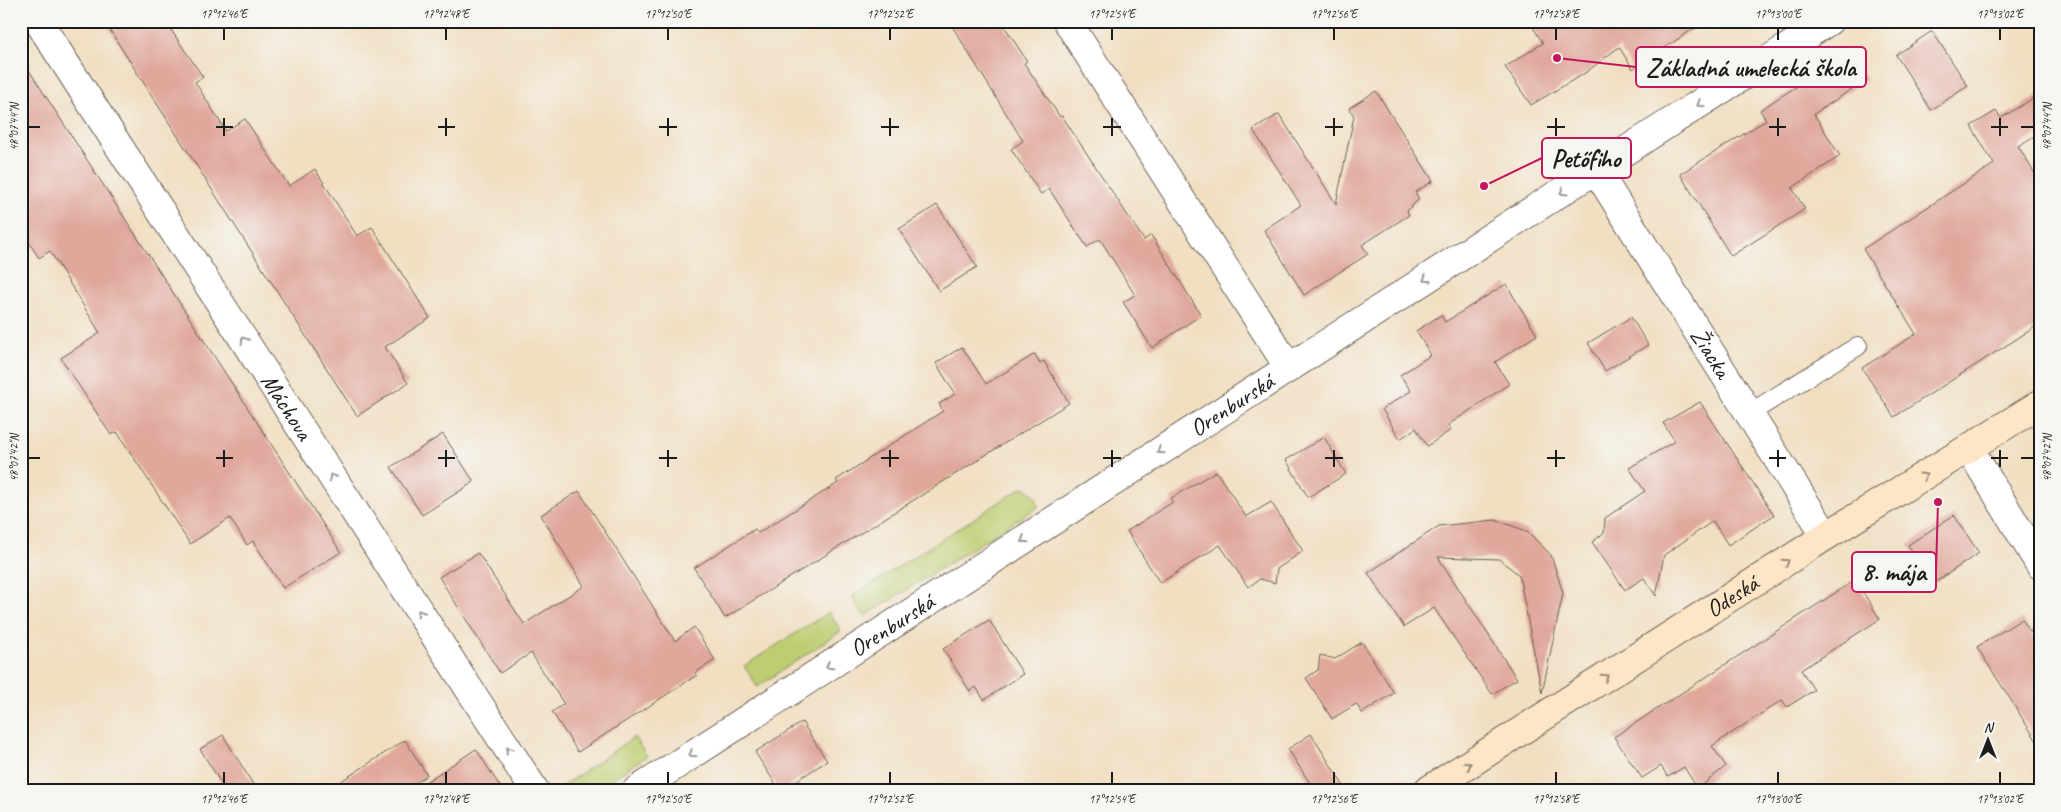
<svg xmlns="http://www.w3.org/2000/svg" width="2061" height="812" font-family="Caveat,sans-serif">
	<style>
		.green { fill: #bdce72; stroke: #6c7547 }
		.building { fill: #e0a79b }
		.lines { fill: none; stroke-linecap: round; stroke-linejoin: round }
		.lane-casing { stroke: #676056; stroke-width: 20 }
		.street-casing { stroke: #676056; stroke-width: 30 }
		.secondary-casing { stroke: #676056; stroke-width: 30 }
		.lane { stroke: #fff; stroke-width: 18 }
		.street { stroke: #fff; stroke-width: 28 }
		.secondary { stroke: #fee5c5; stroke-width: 28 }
		.oneway { stroke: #999 }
		.oneway2 { stroke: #988b79 }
		.ticks { fill: none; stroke: #1c1c1c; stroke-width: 2 }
		.labels { text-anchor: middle; stroke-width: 4; stroke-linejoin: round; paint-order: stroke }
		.street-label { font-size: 24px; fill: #1c1c1c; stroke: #f6f6f2 }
		.leader { fill: none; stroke: #c2185b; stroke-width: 2 }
		.callout-dot { fill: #c2185b; stroke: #f6f6f2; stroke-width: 2 }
		.callout { fill: #f6f6f2; stroke: #c2185b; stroke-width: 2 }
		.callout-label { font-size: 25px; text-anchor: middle; font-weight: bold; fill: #1c1c1c }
		.neatline { fill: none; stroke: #1c1c1c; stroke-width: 2 }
		.ticks-label { font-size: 12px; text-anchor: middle; fill: #1c1c1c }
	</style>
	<rect width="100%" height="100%" fill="#f6f6f2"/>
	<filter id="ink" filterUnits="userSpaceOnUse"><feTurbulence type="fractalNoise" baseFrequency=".02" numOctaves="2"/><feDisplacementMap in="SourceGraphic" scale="10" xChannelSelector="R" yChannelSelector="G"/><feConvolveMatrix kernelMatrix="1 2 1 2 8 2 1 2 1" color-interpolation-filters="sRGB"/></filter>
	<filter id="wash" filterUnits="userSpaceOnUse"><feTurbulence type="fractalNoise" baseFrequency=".0096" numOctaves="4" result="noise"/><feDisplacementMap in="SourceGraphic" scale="20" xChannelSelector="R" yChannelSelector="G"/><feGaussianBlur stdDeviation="1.12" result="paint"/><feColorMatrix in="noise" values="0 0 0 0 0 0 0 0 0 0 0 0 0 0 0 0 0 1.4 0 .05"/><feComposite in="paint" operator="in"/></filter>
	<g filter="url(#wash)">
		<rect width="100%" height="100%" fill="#f1dfc2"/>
		<path class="green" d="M1023,487C1033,493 1037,496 1038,507L865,616L856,607L853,596Z
			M829,612L841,631L757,687L744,666Z
			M634,737L647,756L594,791H555Z"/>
		<g id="blocks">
			<path class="building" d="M104,21H165L203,77L195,82L226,131L245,119L289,186L315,169L357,236L372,227L430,318L385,347L408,383L357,416Z
				M949,21H1001L1027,61L1024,63L1060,117L1062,116L1144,240L1151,235L1201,315L1152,348L1123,302L1135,295L1100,239L1087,247L1049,189L1041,194L1011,149L1023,141Z
				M1529,21H1705L1633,69L1619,47L1585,73L1531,105L1505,67L1543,43Z
				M1932,31L1968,86L1931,110L1896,55Z
				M1850,52L1867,79L1814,114L1840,156L1792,188L1805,209L1731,256L1680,174L1766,120L1760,110Z
				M21,58L341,552L283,588L253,541L247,545L230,518L190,544L117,432L111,435L61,358L100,333L50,251L39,258L21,230Z
				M1376,91L1433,181L1415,192L1419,199L1407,211L1409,215L1362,245L1368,254L1304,295L1264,230L1301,205L1253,130L1279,114L1336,204L1354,116L1349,108Z
				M2040,94V133L2018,146L2040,182V324L1894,417L1862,368L1916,334L1863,249L1994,164L1971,126L1996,111L2001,118Z
				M937,205L977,267L939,291L899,229Z
				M1506,284L1537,335L1495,362L1509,384L1448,425L1451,430L1427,446L1416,428L1400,439L1382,409L1411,391L1400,375L1431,355L1416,331L1441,315L1445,322Z
				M1631,317L1648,345L1605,371L1588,343Z
				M962,347L986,384L1035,354L1040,363L1044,361L1069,403L725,618L694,568L755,529L758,533L838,483L836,480L943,411L939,404L955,394L936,363Z
				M1700,402L1774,515L1728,545L1713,521L1664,555L1656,596L1644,578L1625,590L1592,542L1604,533L1605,518L1645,491L1629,468L1675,441L1663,423Z
				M443,434L474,482L422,515L391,467Z
				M1324,437L1346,474L1308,497L1286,460Z
				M1216,471L1246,517L1271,502L1303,551L1277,569L1275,583L1260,579L1248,587L1220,545L1160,583L1127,531L1173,502L1170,499Z
				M579,491L675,641L694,627L715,660L695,673L697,675L578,752L552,712L564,704L531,653L500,673L439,577L478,553L524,624L584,586L541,515Z
				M1954,515L1979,553L1934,583L1908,545Z
				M1495,520L1527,531L1551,555L1563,593L1542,693L1519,575L1499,559L1438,557L1517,679L1492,694L1434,608L1404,627L1368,573L1439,526Z
				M1855,580L1880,619L1801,670L1814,690L1787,707L1782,700L1712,746L1726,766L1698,789L1684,767L1668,777L1661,766L1642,778L1614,737Z
				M2022,619L2040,646V746L1977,647Z
				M989,620L1023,674L984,700L976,687L970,691L943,649Z
				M1362,642L1394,693L1362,713L1356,704L1332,719L1306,678L1318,670L1320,655L1335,659Z
				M802,722L827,761L780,791L755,752Z
				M1311,734L1347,791H1315L1288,749Z
				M223,735L257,791H226L200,749Z
				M405,740L427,775L404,791H326Z
				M476,749L503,791H412Z"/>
		</g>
	</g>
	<g filter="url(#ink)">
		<use href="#blocks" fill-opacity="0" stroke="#676056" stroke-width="1"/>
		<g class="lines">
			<g class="lane-casing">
				<path id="lane" d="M1750,413L1858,346"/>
			</g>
			<g class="street-casing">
				<g id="street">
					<path id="s1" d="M38,21L535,791"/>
					<path d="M1067,21L1289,368"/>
					<path id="s2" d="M1596,170L1826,536"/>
					<path d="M1969,448L2040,565"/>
					<path id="s3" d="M636,791L1514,222L1829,21"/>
				</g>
			</g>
			<g class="secondary-casing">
				<g id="secondary">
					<path id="s4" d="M1427,791L1826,536L2040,404"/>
				</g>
			</g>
			<use href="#lane" class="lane"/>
			<use href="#street" class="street"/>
			<use href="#secondary" class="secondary"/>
		</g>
		<defs><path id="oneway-chevron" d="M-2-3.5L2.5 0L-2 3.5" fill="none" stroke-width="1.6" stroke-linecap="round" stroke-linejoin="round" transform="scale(1.25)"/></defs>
		<g class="oneway">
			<use href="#oneway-chevron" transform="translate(1700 104) rotate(147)"/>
			<use href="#oneway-chevron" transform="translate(1563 192) rotate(148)"/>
			<use href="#oneway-chevron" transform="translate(1426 279) rotate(147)"/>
			<use href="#oneway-chevron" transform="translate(244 340) rotate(-123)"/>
			<use href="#oneway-chevron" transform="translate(1160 451) rotate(147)"/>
			<use href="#oneway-chevron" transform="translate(332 477) rotate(-123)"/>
			<use href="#oneway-chevron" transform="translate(1024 540) rotate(147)"/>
			<use href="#oneway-chevron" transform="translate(420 613) rotate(-123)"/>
			<use href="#oneway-chevron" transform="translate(829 666) rotate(147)"/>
			<use href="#oneway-chevron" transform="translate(509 750) rotate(-123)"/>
			<use href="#oneway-chevron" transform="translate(692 754) rotate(147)"/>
		</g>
		<g class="oneway2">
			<use href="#oneway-chevron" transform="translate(1924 476) rotate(-31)"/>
			<use href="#oneway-chevron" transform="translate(1786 562) rotate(-33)"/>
			<use href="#oneway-chevron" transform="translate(1605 677) rotate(-33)"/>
			<use href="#oneway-chevron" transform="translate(1468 765) rotate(-33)"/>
		</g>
	</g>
	<path class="ticks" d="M224,28V40M446,28V40M668,28V40M890,28V40M1112,28V40M1334,28V40M1556,28V40M1778,28V40M2000,28V40M224,118V136M446,118V136M668,118V136M890,118V136M1112,118V136M1334,118V136M1556,118V136M1778,118V136M2000,118V136M28,127H40M216,127H233M438,127H455M659,127H677M881,127H899M1103,127H1121M1325,127H1343M1547,127H1565M1769,127H1786M1991,127H2008M2021,127H2034M224,450V467M446,450V467M668,450V467M890,450V467M1112,450V467M1334,450V467M1556,450V467M1778,450V467M2000,450V467M28,458H40M216,458H233M438,458H455M659,458H677M881,458H899M1103,458H1121M1325,458H1343M1547,458H1565M1769,458H1786M1991,458H2008M2021,458H2034M224,772V784M446,772V784M668,772V784M890,772V784M1112,772V784M1334,772V784M1556,772V784M1778,772V784M2000,772V784"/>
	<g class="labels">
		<g class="street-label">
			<text dy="8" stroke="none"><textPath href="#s2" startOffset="216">Žiacka</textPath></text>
			<text dy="8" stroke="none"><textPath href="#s3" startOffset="710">Orenburská</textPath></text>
			<text dy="8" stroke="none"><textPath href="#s1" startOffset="459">Máchova</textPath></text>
			<text dy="8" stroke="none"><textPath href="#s4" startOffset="362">Odeská</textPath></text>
			<text dy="8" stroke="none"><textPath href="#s3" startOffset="305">Orenburská</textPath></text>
		</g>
	</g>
	<path class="leader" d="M1557 58L1636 67M1484 186L1542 158M1938 502L1936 572"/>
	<g class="callout-dot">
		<circle cx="1557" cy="58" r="5"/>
		<circle cx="1484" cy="186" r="5"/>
		<circle cx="1938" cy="502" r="5"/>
	</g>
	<g class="callout">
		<rect x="1636" y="47" width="230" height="40" rx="5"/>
		<rect x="1542" y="138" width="89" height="40" rx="5"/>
		<rect x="1852" y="552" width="84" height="40" rx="5"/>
	</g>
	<g class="callout-label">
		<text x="1751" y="76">Základná umelecká škola</text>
		<text x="1586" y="167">Petőfiho</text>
		<text x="1894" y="580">8. mája</text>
	</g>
	<rect width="2061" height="812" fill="none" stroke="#f6f6f2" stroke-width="55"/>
	<g transform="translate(1988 740)" stroke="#f6f6f2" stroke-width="4" paint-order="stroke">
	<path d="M0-4L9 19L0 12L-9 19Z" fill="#1c1c1c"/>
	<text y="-8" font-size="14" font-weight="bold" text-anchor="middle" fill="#1c1c1c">N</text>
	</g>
	<rect x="28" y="28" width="2006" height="756" class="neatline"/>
	<g class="ticks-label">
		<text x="224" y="18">17°12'46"E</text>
		<text x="446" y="18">17°12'48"E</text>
		<text x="668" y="18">17°12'50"E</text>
		<text x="890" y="18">17°12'52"E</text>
		<text x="1112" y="18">17°12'54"E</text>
		<text x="1334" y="18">17°12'56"E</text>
		<text x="1556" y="18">17°12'58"E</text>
		<text x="1778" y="18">17°13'00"E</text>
		<text x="2000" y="18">17°13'02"E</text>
		<text transform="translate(14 127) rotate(-90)" y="4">48°07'44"N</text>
		<text transform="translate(2047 127) rotate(-90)" y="4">48°07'44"N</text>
		<text transform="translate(14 458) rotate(-90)" y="4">48°07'42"N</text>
		<text transform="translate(2047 458) rotate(-90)" y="4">48°07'42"N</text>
		<text x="224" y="803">17°12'46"E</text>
		<text x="446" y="803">17°12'48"E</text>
		<text x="668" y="803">17°12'50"E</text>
		<text x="890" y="803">17°12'52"E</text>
		<text x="1112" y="803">17°12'54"E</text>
		<text x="1334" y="803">17°12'56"E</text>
		<text x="1556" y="803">17°12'58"E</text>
		<text x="1778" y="803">17°13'00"E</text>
		<text x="2000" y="803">17°13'02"E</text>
	</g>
</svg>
